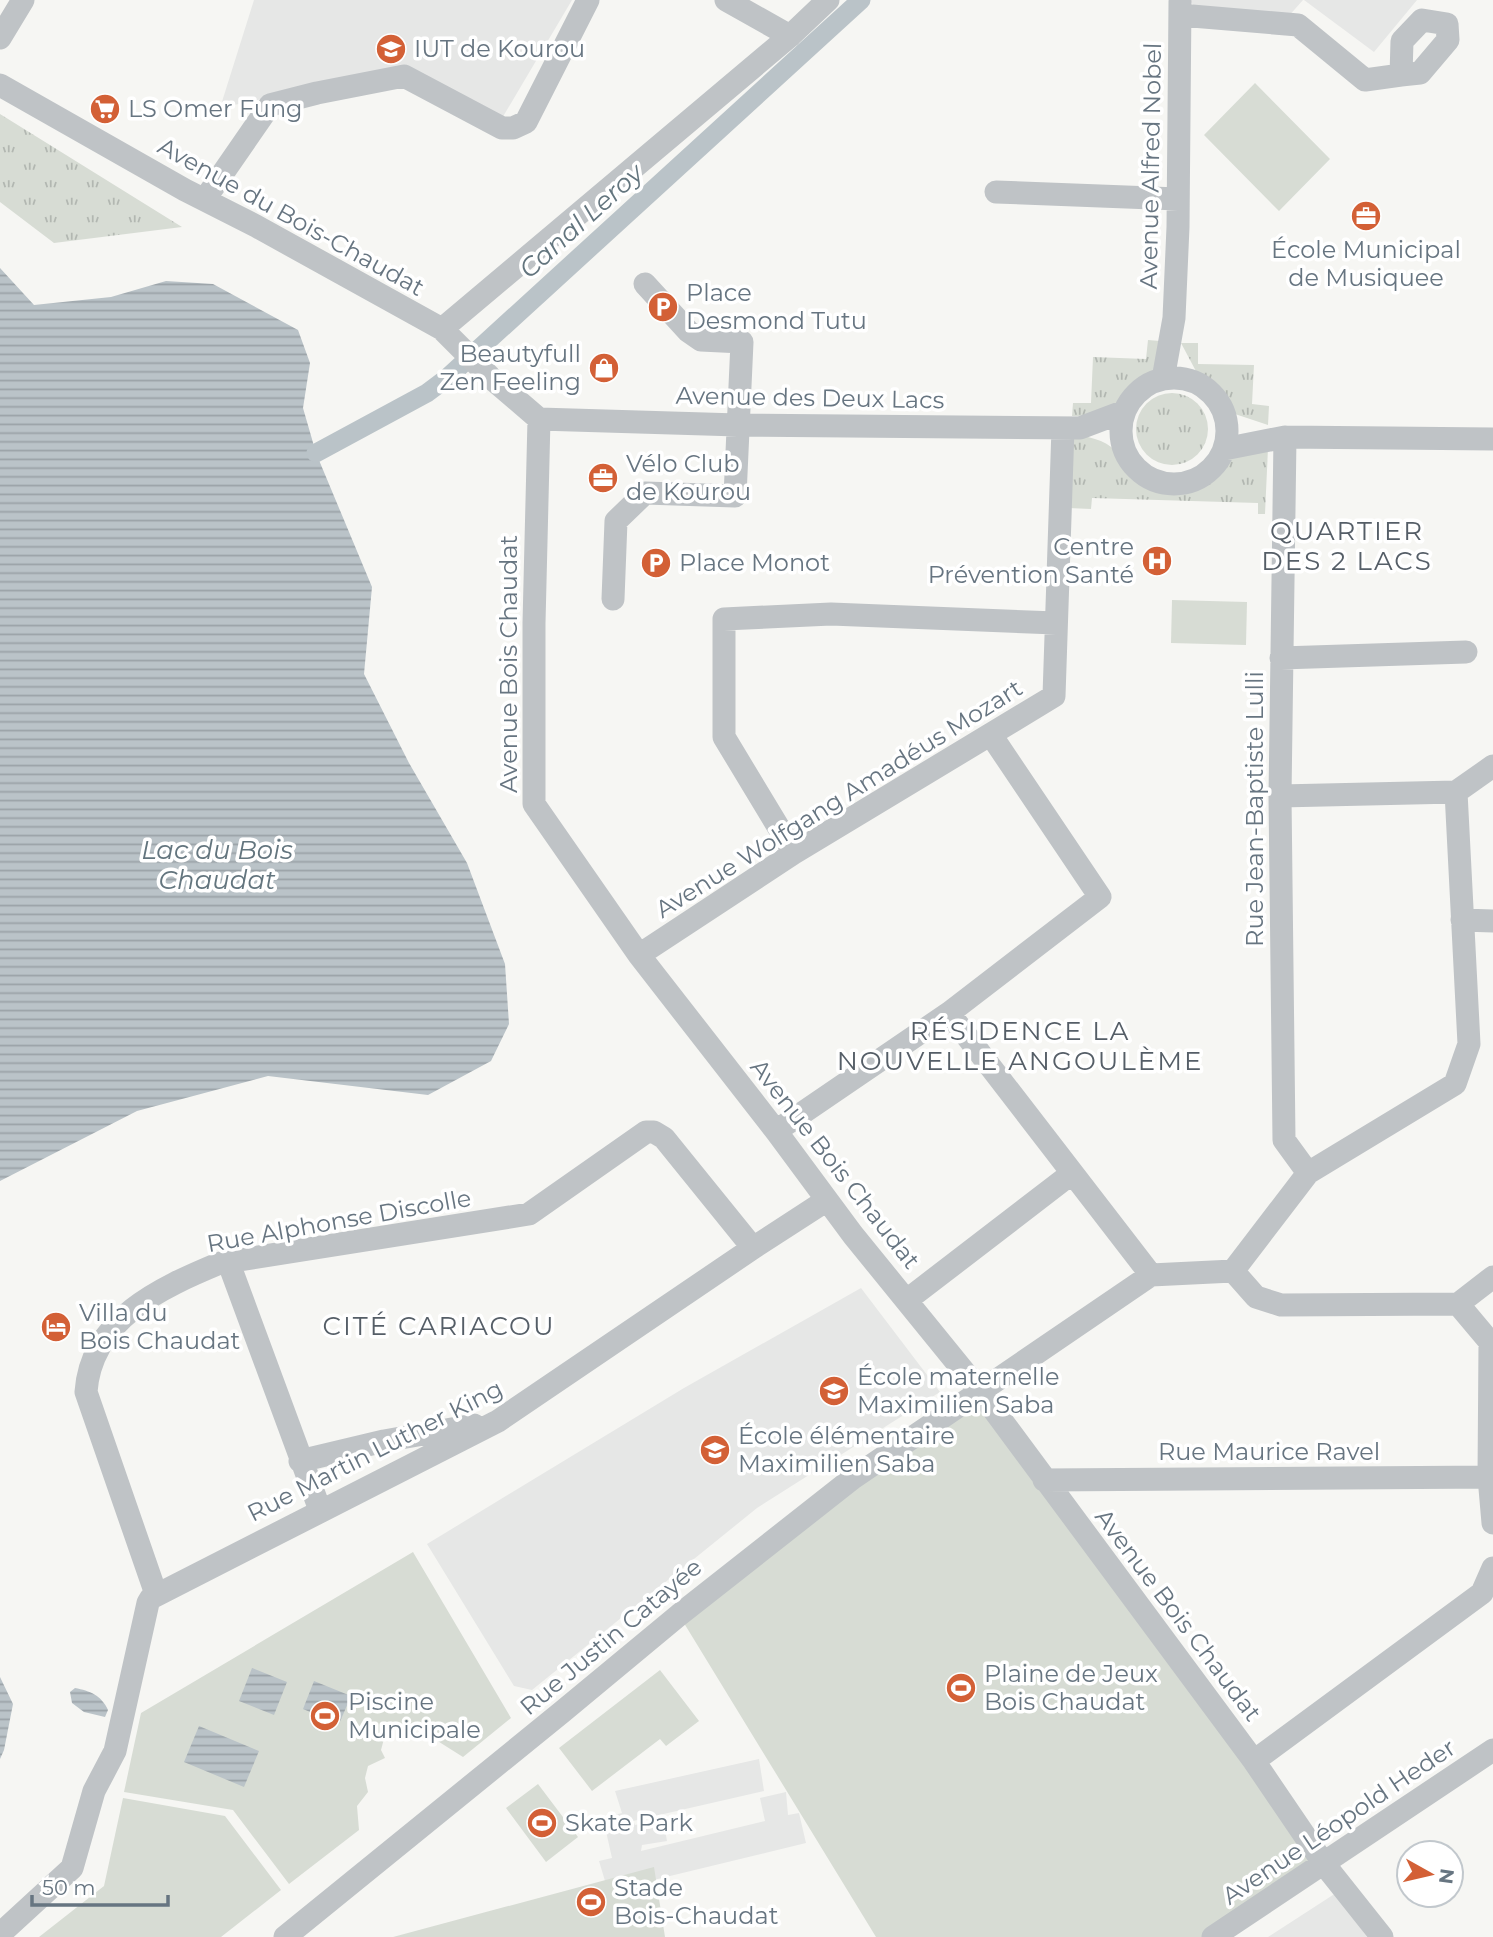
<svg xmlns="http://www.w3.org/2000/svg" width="1493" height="1937" font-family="Montserrat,sans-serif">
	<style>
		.built { fill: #e6e7e6 }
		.grass { fill: url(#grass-tufts) }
		.pitch { fill: #d7dcd4 }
		.water { fill: url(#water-rules) }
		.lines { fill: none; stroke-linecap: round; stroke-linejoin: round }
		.canal { stroke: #bac3c8; stroke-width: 19 }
		.minor { stroke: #bfc3c6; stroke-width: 23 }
		.labels { text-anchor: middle; stroke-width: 7; stroke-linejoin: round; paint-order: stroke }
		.poi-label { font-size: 24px; fill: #677581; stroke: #fff; text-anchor: start }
		.street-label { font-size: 24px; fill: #677581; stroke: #fff }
		.water-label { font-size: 26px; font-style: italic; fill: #63757e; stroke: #fff }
		.neighbourhood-label { font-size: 26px; letter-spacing: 2px; fill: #555e67; stroke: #fff }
	</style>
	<defs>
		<pattern id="grass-tufts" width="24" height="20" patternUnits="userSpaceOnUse" patternTransform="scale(1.75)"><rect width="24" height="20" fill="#d7dcd4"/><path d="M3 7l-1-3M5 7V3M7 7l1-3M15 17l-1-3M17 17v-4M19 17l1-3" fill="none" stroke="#b2b7b1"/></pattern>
		<pattern id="water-rules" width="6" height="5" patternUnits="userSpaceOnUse" patternTransform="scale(1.75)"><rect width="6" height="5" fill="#bac3c8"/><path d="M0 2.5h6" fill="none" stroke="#9ba3a8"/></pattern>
	</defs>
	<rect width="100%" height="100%" fill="#f6f6f3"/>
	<path class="built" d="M254,0H572L501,120L406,68L220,108Z
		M1189,0H1303L1287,18L1203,16Z
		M1304,0H1417L1374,52Z
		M861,1288L940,1392L757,1508L532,1690L514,1686L427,1544L684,1388Z
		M759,1759L764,1791L633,1821L635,1825L663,1819L667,1841L642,1845L641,1851L765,1821L760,1798L786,1792L788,1815L799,1813L806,1843L608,1891L599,1861L612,1858L603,1818L622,1813L615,1791Z
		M1336,1893L1367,1937H1268Z"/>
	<path class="grass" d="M0,114L182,227L54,243L0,202Z
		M1148,340L1160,341L1156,372L1145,376L1128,387L1117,406L1089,417L1072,416L1073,403H1091L1093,357L1146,359Z
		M1181,343H1198V364L1254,365L1252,404L1269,406L1268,425L1229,412L1215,386L1198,375Z
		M1136 429a36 36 0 1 1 72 0a36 36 0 1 1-72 0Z
		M1071,435C1086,435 1105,440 1116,451C1123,459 1126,471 1134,478C1153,494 1188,495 1206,481C1214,474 1220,463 1226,455L1268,448L1265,514H1258V503L1092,498L1091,509L1068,508Z"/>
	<path class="pitch" d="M1255,83L1330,159L1279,211L1204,135Z
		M1172,600L1247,602L1246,645L1171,643Z
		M979,1390L1324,1864L1213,1937H876L679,1615Z
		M413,1552L511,1718L463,1757L417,1728L389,1730L385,1735L381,1750L385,1758L368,1766L365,1778L368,1792L357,1806L359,1830L289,1884L233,1810L124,1792L141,1713Z
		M660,1670L699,1721L666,1746L660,1739L592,1791L559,1748Z
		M538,1784L578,1837L546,1862L506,1808Z
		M123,1798L225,1816L281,1890L221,1937H39L104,1886Z
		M654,1867L665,1937H393Z"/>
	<path class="water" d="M0,268L34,305L111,297L166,281L213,284L298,330L310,363L303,408L316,453L372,587L364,674L409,763L467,863L505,964L509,1024L491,1061L428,1095L268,1076L137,1111L0,1181Z
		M252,1668L287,1682L274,1715L239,1701Z
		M0,1677L13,1704L4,1750L0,1759Z
		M314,1681L351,1696L339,1724L303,1709Z
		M75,1688C90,1691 101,1695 108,1710L105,1717L84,1712L72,1703L70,1692Z
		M199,1726L259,1751L244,1787L184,1762Z"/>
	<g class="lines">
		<path class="canal" d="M316,453L427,393L447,378L861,0"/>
		<path class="minor" d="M726,0L790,36
			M1180,15L1298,25L1365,80L1401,75L1402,41L1422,20L1447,24L1448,40L1420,73L1401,75
			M0,38L23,0
			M0,85L185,190L256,226L442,329L490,377L539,419
			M996,192L1178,199
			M205,199L270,105L317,93L404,76L502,128H513L526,122L588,0
			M442,329L790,36L828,0
			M1121 431a53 53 0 1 1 106 0a53 53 0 1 1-106 0Z
			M1163,379L1174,318L1178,227L1180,2
			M539,419L534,623V804L639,955L776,1131L853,1235L979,1390L1254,1761L1324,1864L1382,1937
			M539,419L738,425L1080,428L1125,411
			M1285,437L1280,796L1284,1140L1308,1173
			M1224,449L1285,437L1493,439
			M613,599L616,521L645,493L735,496L742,342L701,340L688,331L645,284
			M1281,658L1466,652
			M1280,796L1456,792
			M794,853L724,737V619L831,614L1056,623
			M1462,920L1493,921
			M639,955L794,853L1054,696L1063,428
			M949,1013L1151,1275
			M776,1131L949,1013L1100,897L991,735
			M228,1261L320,1510
			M1233,1271L1256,1297L1281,1305L1458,1304L1493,1277
			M907,1300L1071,1174
			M1458,1304L1490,1342L1489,1477L1493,1523
			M300,1461L384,1441L474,1425
			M1044,1480L1493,1477
			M156,1594L86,1392C91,1319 160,1288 220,1263L529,1214L646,1132H654L664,1138L753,1248
			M1254,1761L1482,1593L1493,1568
			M0,1934L72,1868L94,1791L115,1751L148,1603L151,1598L498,1421L753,1248L827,1200
			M285,1937L562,1712L679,1615L853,1478L1151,1275L1233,1271L1308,1173L1455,1084L1469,1044L1456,792L1493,766
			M1213,1937L1493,1750"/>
	</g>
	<defs>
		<g id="university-disc" transform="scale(1.575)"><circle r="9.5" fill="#d36036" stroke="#fff"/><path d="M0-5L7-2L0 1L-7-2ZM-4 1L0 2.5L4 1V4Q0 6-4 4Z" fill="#fff"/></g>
		<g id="supermarket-disc" transform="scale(1.575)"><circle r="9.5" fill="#d36036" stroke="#fff"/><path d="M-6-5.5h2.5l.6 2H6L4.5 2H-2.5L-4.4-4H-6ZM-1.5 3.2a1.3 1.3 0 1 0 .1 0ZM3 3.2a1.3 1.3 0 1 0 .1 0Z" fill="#fff"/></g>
		<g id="office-disc" transform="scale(1.575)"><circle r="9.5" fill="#d36036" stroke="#fff"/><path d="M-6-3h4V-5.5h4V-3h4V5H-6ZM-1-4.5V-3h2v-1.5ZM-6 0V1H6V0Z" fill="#fff"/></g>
		<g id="parking-disc" transform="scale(1.575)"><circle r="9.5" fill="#d36036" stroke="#fff"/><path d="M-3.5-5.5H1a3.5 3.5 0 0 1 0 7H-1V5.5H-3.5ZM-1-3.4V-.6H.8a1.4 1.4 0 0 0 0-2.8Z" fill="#fff"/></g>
		<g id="shop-disc" transform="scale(1.575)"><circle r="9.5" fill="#d36036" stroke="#fff"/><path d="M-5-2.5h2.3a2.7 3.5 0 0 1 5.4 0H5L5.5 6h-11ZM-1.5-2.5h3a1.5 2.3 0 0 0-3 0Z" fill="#fff"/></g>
		<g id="hospital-disc" transform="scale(1.575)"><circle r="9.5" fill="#d36036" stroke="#fff"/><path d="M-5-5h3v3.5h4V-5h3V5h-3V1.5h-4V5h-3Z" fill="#fff"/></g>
		<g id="hotel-disc" transform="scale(1.575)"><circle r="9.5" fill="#d36036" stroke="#fff"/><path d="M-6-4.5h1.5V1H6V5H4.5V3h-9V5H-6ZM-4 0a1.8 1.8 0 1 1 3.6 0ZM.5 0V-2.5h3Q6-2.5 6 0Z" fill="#fff"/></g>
		<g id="school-disc" transform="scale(1.575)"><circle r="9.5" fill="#d36036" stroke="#fff"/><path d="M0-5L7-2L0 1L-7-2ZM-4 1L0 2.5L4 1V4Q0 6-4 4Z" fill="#fff"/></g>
		<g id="stadium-disc" transform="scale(1.575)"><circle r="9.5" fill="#d36036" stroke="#fff"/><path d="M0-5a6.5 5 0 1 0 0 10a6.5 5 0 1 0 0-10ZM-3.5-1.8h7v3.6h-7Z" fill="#fff"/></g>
	</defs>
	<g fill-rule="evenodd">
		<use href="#university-disc" x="391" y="49"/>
		<use href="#supermarket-disc" x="105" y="109"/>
		<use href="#office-disc" x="1366" y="216"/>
		<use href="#parking-disc" x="663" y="307"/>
		<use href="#shop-disc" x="604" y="368"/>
		<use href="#office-disc" x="603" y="478"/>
		<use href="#hospital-disc" x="1157" y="561"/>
		<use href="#parking-disc" x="656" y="563"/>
		<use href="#hotel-disc" x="56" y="1327"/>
		<use href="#school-disc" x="834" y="1391"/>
		<use href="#school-disc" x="715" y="1450"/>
		<use href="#stadium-disc" x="961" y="1688"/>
		<use href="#stadium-disc" x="325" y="1716"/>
		<use href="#stadium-disc" x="542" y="1823"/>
		<use href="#stadium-disc" x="591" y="1902"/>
	</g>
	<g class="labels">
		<g class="poi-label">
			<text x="414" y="57">IUT de Kourou</text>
			<text x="128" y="117">LS Omer Fung</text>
			<text x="1366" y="258" text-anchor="middle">École Municipal<tspan x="1366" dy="28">de Musiquee</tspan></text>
			<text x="686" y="301">Place<tspan x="686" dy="28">Desmond Tutu</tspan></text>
			<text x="581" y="362" text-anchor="end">Beautyfull<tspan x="581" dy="28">Zen Feeling</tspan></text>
			<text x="626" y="472">Vélo Club<tspan x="626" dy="28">de Kourou</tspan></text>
			<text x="1134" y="555" text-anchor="end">Centre<tspan x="1134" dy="28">Prévention Santé</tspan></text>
			<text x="679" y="571">Place Monot</text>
			<text x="79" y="1321">Villa du<tspan x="79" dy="28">Bois Chaudat</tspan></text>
			<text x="857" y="1385">École maternelle<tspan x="857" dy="28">Maximilien Saba</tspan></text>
			<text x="738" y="1444">École élémentaire<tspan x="738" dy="28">Maximilien Saba</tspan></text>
			<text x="984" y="1682">Plaine de Jeux<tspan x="984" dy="28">Bois Chaudat</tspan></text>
			<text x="348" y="1710">Piscine<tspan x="348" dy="28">Municipale</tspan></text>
			<text x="565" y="1831">Skate Park</text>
			<text x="614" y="1896">Stade<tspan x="614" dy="28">Bois-Chaudat</tspan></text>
		</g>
		<g class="street-label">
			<text transform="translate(1151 166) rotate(-89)" y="8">Avenue Alfred Nobel</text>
			<text transform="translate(291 217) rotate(29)" y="8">Avenue du Bois-Chaudat</text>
			<text transform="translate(810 398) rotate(1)" y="8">Avenue des Deux Lacs</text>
			<text transform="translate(509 664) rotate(-90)" y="8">Avenue Bois Chaudat</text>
			<text transform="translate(839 799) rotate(-32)" y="8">Avenue Wolfgang Amadéus Mozart</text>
			<text transform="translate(1255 809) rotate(-90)" y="8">Rue Jean-Baptiste Lulli</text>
			<text transform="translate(835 1164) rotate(52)" y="8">Avenue Bois Chaudat</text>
			<text transform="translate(339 1221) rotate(-10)" y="8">Rue Alphonse Discolle</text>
			<text transform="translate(375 1451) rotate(-27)" y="8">Rue Martin Luther King</text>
			<text x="1269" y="1460">Rue Maurice Ravel</text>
			<text transform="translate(1178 1615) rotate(53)" y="8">Avenue Bois Chaudat</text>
			<text transform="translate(611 1637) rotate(-40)" y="8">Rue Justin Catayée</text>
			<text transform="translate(1339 1822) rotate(-34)" y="8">Avenue Léopold Heder</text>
		</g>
		<g class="water-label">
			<text transform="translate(581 221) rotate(-42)" y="9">Canal Leroy</text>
			<text x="217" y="859">Lac du Bois<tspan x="217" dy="30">Chaudat</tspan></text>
		</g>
		<g class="neighbourhood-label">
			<text x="1347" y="540">QUARTIER<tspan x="1347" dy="30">DES 2 LACS</tspan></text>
			<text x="1020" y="1040">RÉSIDENCE LA<tspan x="1020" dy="30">NOUVELLE ANGOULÈME</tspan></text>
			<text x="439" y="1335">CITÉ CARIACOU</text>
		</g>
	</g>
	<g transform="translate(1430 1874) rotate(98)"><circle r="33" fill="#ffffff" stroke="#c2c8cd" stroke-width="2"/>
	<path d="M0-5L12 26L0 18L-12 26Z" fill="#d36036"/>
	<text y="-10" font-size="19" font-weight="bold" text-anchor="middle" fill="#677581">N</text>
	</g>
	<path d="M32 1895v10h136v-10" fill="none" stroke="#677581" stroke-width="3.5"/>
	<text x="42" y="1895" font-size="21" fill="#677581" stroke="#ffffff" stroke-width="5" paint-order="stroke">50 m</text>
</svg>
